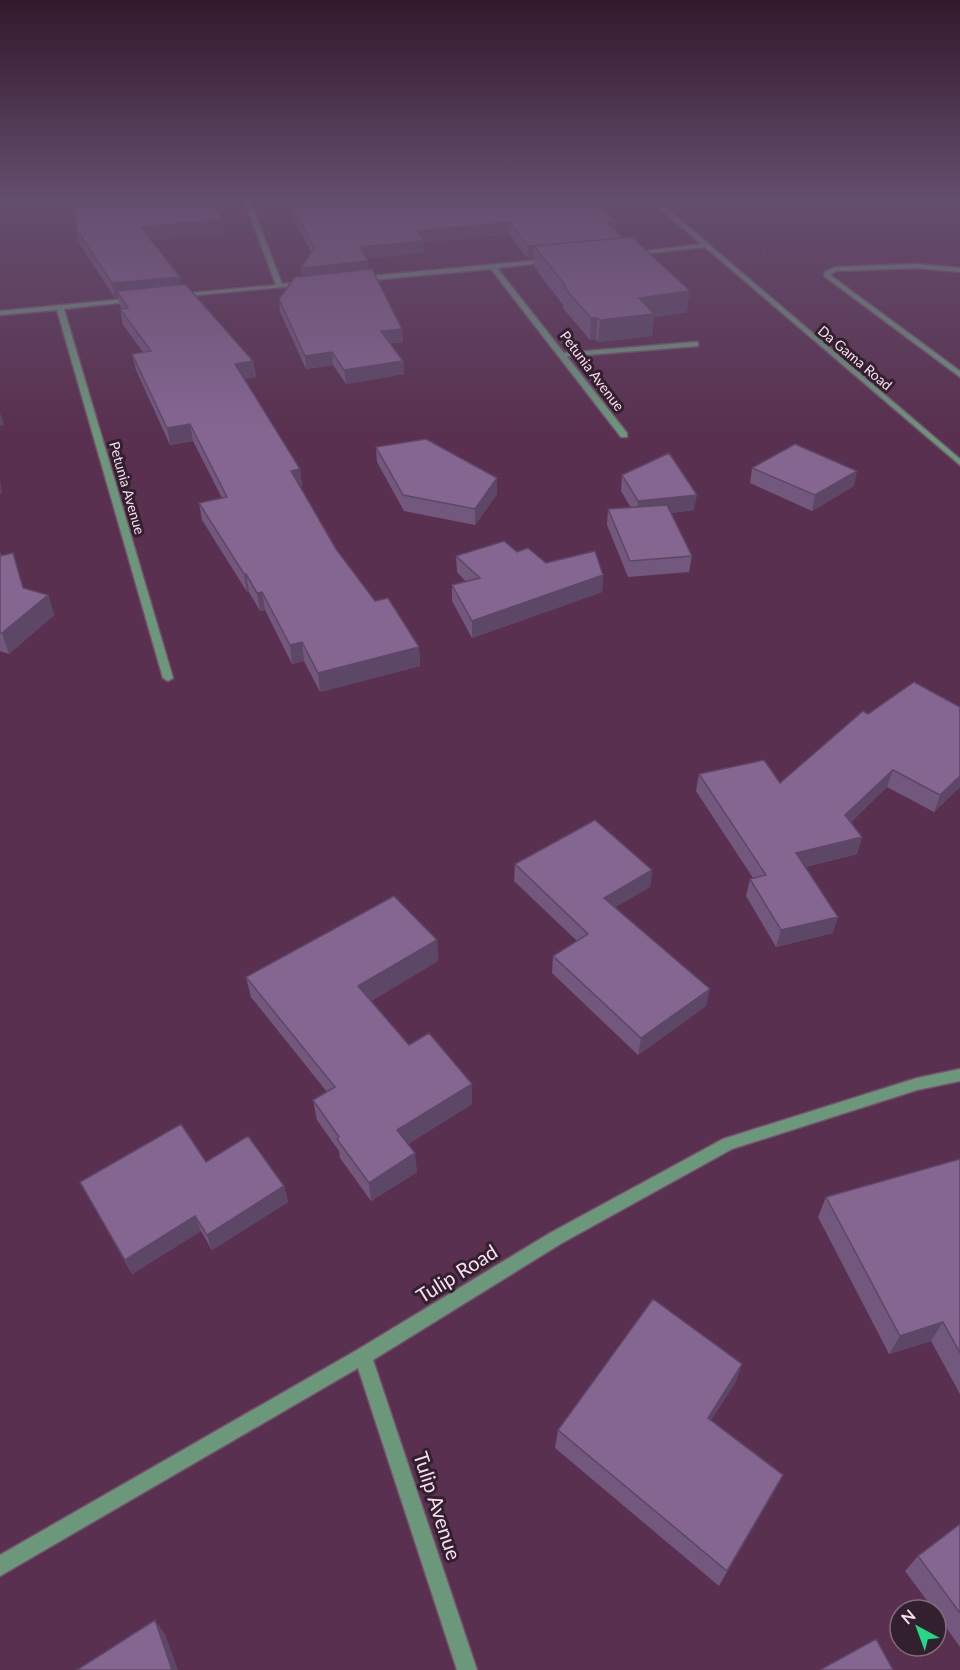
<svg xmlns="http://www.w3.org/2000/svg" width="960" height="1670" font-family="Lato,sans-serif">
	<style>
		.lines { fill: none; stroke-linecap: round; stroke-linejoin: round }
		.service-casing { stroke: #76506c; stroke-width: 3 }
		.minor-casing { stroke: #76506c; stroke-width: 3 }
		.tertiary-casing { stroke: #76506c; stroke-width: 3 }
		.service { fill: #6b977b; fill-rule: evenodd }
		.minor { fill: #6b977b; fill-rule: evenodd }
		.tertiary { fill: #6b977b; fill-rule: evenodd }
		.wall { fill: #72587d }
		.shaded-wall { fill: #5d4766 }
		.building { fill: #856691; stroke: #5d4766; stroke-width: 1.5 }
		.labels { text-anchor: middle; stroke-width: 6; stroke-linejoin: round; paint-order: stroke }
		.far-street-label { font-size: 14px; fill: #f9dff1; stroke: #33202e }
		.near-street-label { font-size: 20px; fill: #f9dff1; stroke: #33202e }
	</style>
	<rect width="100%" height="100%" fill="#59304f"/>
	<g class="lines">
		<g class="service-casing">
			<path id="service" d="M917,264L960,268V272L917,268L836,271L830,275L960,371V377L824,276L825,272L835,267Z
				M695,342H698V346L562,357L558,355L562,353Z"/>
		</g>
		<g class="minor-casing">
			<path id="minor" d="M244,200H250L282,284L302,282L305,284L304,285L177,297V295L179,294L276,285Z
				M703,244L705,247L633,255L630,253Z
				M550,259L553,261L552,262L497,268L627,433V437H621L491,269L361,281L358,279L361,277Z
				M135,298L138,300L137,301L64,309L173,678L168,681L163,678L57,310L0,315V311Z
				M960,1069V1081L917,1090L732,1149L562,1243L373,1360L477,1670H457L358,1368L0,1576V1555L357,1350L550,1233L723,1139L917,1078Z"/>
		</g>
		<g class="tertiary-casing">
			<path id="tertiary" d="M650,200H657L960,459V465Z"/>
		</g>
		<use href="#service" class="service"/>
		<use href="#minor" class="minor"/>
		<use href="#tertiary" class="tertiary"/>
	</g>
	<path class="wall" d="M73,200H228L229,205L217,206L224,233L151,240L181,285L253,361L256,377L244,379L300,469L302,487H300L336,549L375,601L419,647L420,666L320,692L304,661L292,664L265,610L260,611L249,592H247L202,520L199,503L222,498L193,441L170,445L136,370L132,354L143,352L123,325L120,309H122L120,306L118,298H115L80,245L77,230Z
		M284,200H594L616,222L615,230L687,312L654,317L652,336L598,342L596,340H590L563,308V305L534,267V258H527L509,234L424,242V253L366,258L368,261V270L402,329L403,342L390,343L403,361L404,374L346,384L333,365L306,369L280,312L279,299L302,276L311,252Z
		M376,447L497,494L475,525L404,511L377,462Z
		M752,468L854,486L812,511L750,483Z
		M622,475L694,510L671,513L692,556L689,572L628,577L607,525L608,509L631,508L621,491Z
		M0,552L1,555L24,588L48,595L54,615L9,654L0,651Z
		M517,552L546,563L603,575L602,592L472,638L452,601V585L466,582L457,572L456,556Z
		M863,711L960,787L934,812L887,787L851,822L862,837L857,854L805,867L833,933L776,947L746,896L750,879L753,878L696,791L699,774L780,783Z
		M515,864L652,870L650,887L615,907L706,1006L638,1055L552,973L553,956L577,941L514,881Z
		M437,940L438,961L371,1001L409,1045L472,1084V1104L408,1144L417,1172L371,1201L340,1158L339,1151L317,1120L313,1100L327,1092L251,997L246,977Z
		M960,1159V1394L931,1341L889,1354L818,1217L826,1197Z
		M206,1162L284,1186L288,1202L212,1250L201,1231L132,1274L88,1197L80,1182Z
		M742,1364L735,1383L711,1420L774,1492L719,1586L555,1448L558,1430Z
		M960,1524V1647L936,1613V1610H934L905,1571L918,1556Z"/>
	<path class="shaded-wall" d="M213,200H228L229,205L214,206Z
		M222,219L224,233L144,241L141,227Z
		M509,222V234L424,242V253L361,259L360,247L417,231Z
		M616,222L615,234L608,223Z
		M623,238L534,246V258H527L528,246Z
		M368,261V274L302,280L301,268Z
		M180,277L182,292L117,291L118,298H115L112,283Z
		M690,291L687,312L654,317L652,336L598,342L600,320L639,298Z
		M591,318H597L596,340H590Z
		M402,329L403,342L381,344V331Z
		M332,352L333,365L306,369L305,356Z
		M253,361L256,377L237,380L235,364Z
		M403,361L404,374L346,384L344,370Z
		M0,412L4,425L0,426Z
		M190,424L193,441L170,445L167,428Z
		M300,469L302,487L293,489L291,471Z
		M857,471L854,486L812,511L815,495Z
		M497,478V494L475,525V509Z
		M0,481L2,493L0,494Z
		M697,495L694,510L636,517L638,501Z
		M244,574H246L249,592H247Z
		M603,575L602,592L472,638V621Z
		M262,592L265,610L260,611L257,593Z
		M48,595L54,615L9,654L2,633Z
		M302,642L304,661L292,664L290,645Z
		M419,647L420,666L320,692L318,673Z
		M893,770L887,787L840,832L845,815Z
		M960,776V787L934,812L940,795Z
		M862,837L857,854L792,870L796,853Z
		M652,870L650,887L602,915L604,898Z
		M838,917L833,933L776,947L781,930Z
		M437,940L438,961L361,1007L358,986Z
		M710,989L706,1006L638,1055L641,1038Z
		M472,1084V1104L399,1150L397,1130Z
		M415,1153L417,1172L371,1201L369,1183Z
		M284,1186L288,1202L212,1250L207,1235Z
		M195,1216L201,1231L132,1274L125,1260Z
		M943,1322L931,1341L889,1354L900,1336Z
		M742,1364L735,1383L701,1436L708,1418Z
		M783,1475L774,1492L719,1586L727,1571Z
		M155,1620L165,1634L178,1670H172Z"/>
	<path class="building" d="M73,200H215L222,219L141,227L180,277L112,283L77,230Z
		M289,200H594L616,222L608,223L623,238L528,246L509,222L417,231L424,241L360,247L368,261L301,268L314,248Z
		M632,237L690,291L639,298L654,314L600,320L597,318H591L564,287L566,286L534,246Z
		M372,269L402,329L381,331L403,361L344,370L332,352L305,356L279,299L295,277Z
		M185,284L253,361L235,364L300,469L291,471L336,549L375,601L388,598L419,647L318,673L302,642L290,645L262,592L257,593L246,574H244L199,503L227,497L190,424L167,428L132,354L151,351L120,309L128,308L117,291Z
		M426,439L497,478L475,509L403,495L376,447Z
		M795,444L857,471L815,495L752,468Z
		M669,453L697,495L638,501L622,475Z
		M667,505L692,556L630,561L608,509Z
		M504,541L517,552L528,548L546,563L595,551L603,575L472,621L452,585L480,578L456,556Z
		M13,553L23,588L48,595L2,633H0V556Z
		M914,682L960,707V776L940,795L893,770L845,815L862,837L796,853L838,917L781,930L750,879L766,875L699,774L764,760L780,783L863,711L868,714Z
		M595,820L652,870L604,898L710,989L641,1038L553,956L588,934L515,864Z
		M394,896L437,940L358,986L409,1045L429,1033L472,1084L397,1130L415,1153L369,1183L337,1139L339,1137L313,1100L335,1087L246,977Z
		M181,1124L206,1162L248,1136L284,1186L207,1235L195,1216L125,1260L80,1182Z
		M960,1159V1353L943,1322L900,1336L826,1197Z
		M653,1299L742,1364L708,1418L783,1475L727,1571L558,1430Z
		M960,1524V1613L918,1556Z
		M155,1620L172,1670H77Z
		M876,1639L893,1670H820Z"/>
	<linearGradient id="sky" x2="0" y2="1"><stop stop-color="#311a2b"/><stop offset="0.46" stop-color="#644e6e"/><stop offset="1" stop-color="#644e6e" stop-opacity="0"/></linearGradient>
	<rect width="960" height="434" fill="url(#sky)"/>
	<g class="labels">
		<g class="far-street-label">
			<text transform="translate(855 358) rotate(40)" y="5">Da Gama Road</text>
			<text transform="translate(592 371) rotate(53)" y="5">Petunia Avenue</text>
			<text transform="translate(127 488) rotate(74)" y="5">Petunia Avenue</text>
		</g>
		<g class="near-street-label">
			<text transform="translate(457 1274) rotate(-32)" y="7">Tulip Road</text>
			<text transform="translate(437 1506) rotate(72)" y="7">Tulip Avenue</text>
		</g>
	</g>
	<g transform="translate(918 1628) rotate(319)"><circle r="28" fill="#33202e" stroke="#826c7c" stroke-width="1.5"/>
	<path d="M0-4.5L10 22L0 15L-10 22Z" fill="#24d886"/>
	<text y="-9" font-size="16" font-weight="bold" text-anchor="middle" fill="#f9dff1">N</text>
	</g>
</svg>
